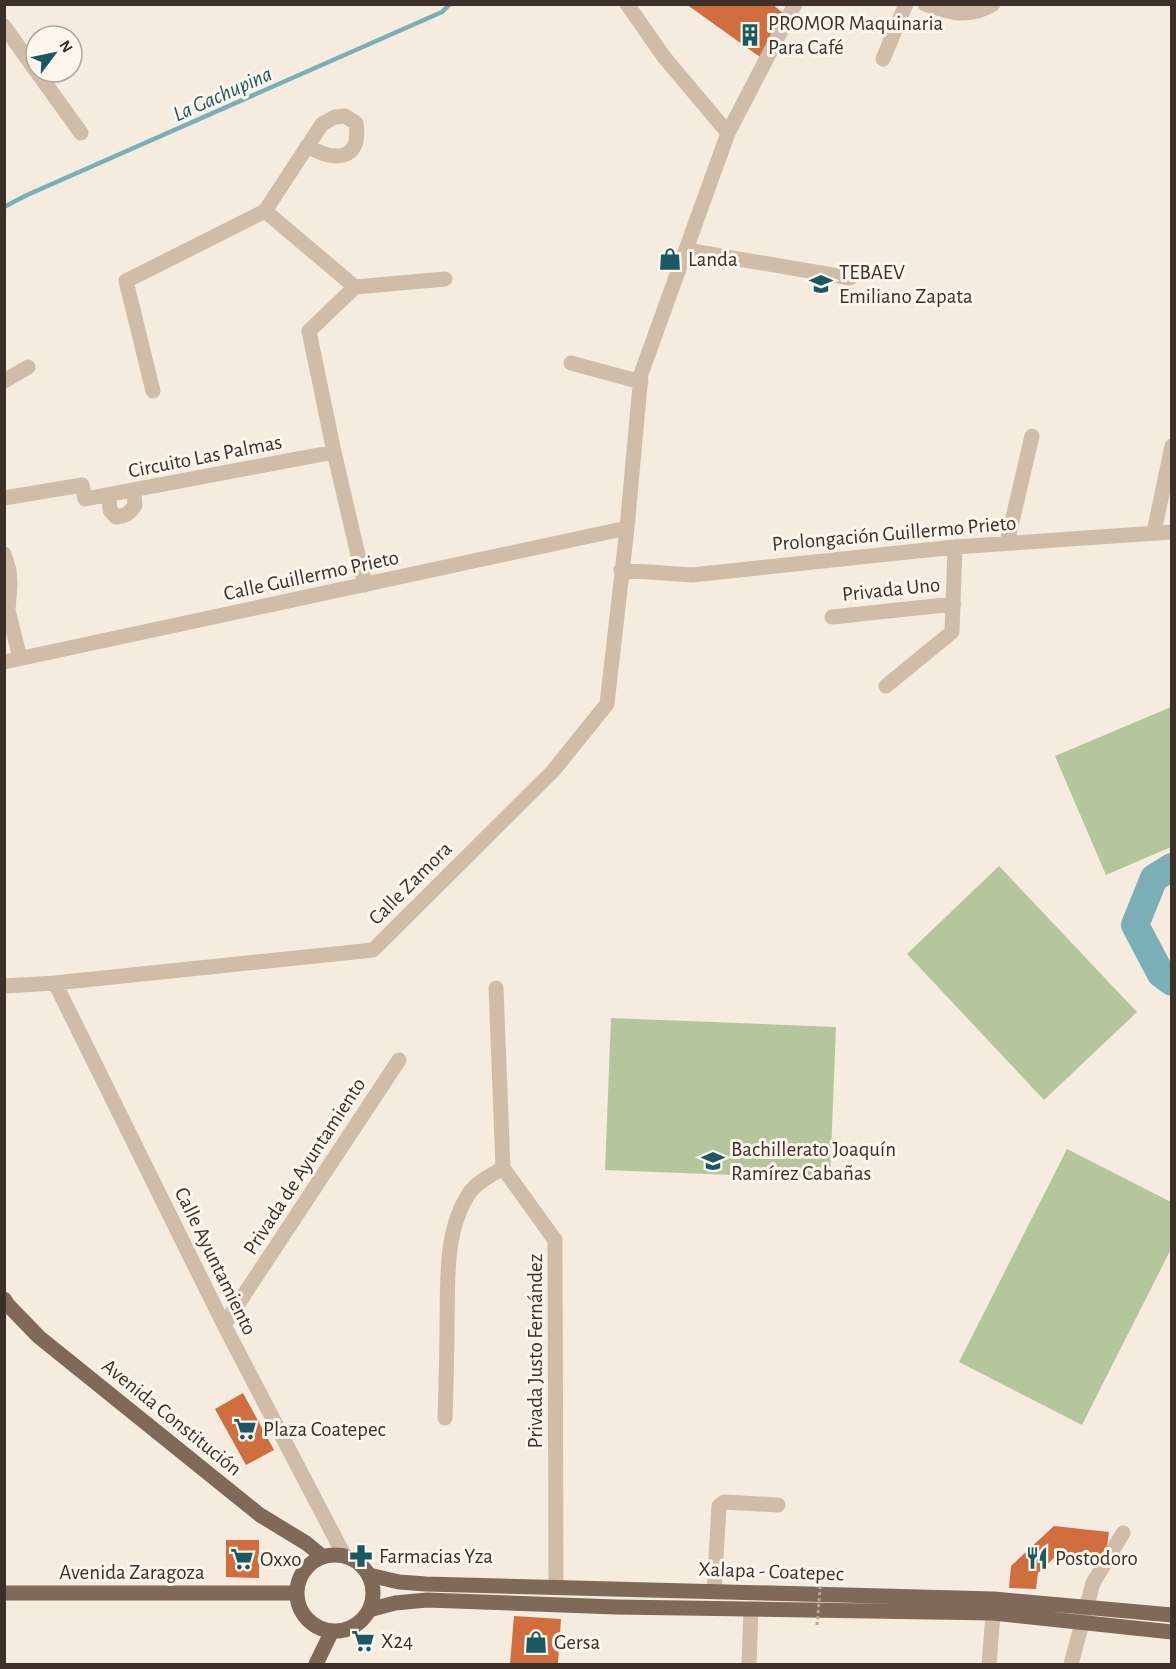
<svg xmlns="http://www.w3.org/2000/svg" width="1176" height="1669" font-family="'Alegreya Sans',sans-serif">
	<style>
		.green { fill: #b5c69d }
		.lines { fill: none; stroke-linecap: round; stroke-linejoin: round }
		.stream { stroke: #7aafb6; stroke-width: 4.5 }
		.river { stroke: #7aafb6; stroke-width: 28 }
		.building { fill: #d16e40 }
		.path { stroke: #bba793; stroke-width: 3; stroke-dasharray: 3 3; stroke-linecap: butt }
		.minor { stroke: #cfbda9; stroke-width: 15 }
		.major { stroke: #7f6959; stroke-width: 15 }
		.path-bridge { stroke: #bba793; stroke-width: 3; stroke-dasharray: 3 3; stroke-linecap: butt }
		.labels { text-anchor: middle; stroke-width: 6; stroke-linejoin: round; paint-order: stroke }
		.poi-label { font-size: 21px; fill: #3c3029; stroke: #fcf6ec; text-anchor: start }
		.street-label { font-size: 21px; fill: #3c3029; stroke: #fcf6ec }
		.water-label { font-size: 22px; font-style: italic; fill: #1a5862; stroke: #fcf6ec }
	</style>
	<rect width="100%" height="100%" fill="#f5ecdf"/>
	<path class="green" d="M1171,707V847L1106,875L1055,756Z
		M999,866L1137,1012L1044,1100L907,954Z
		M611,1018L836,1027L830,1179L605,1170Z
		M1067,1149L1171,1202V1249L1082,1425L959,1362Z"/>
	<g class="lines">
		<path class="stream" d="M4,207L27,195L442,12L450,4"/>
		<path class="river" d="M1172,867L1154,878L1135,925L1161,974L1172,982"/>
	</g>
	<path class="building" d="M686,4H772L783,13L760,57Z
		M243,1393L274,1450L246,1465L215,1409Z
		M1054,1526L1109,1532L1105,1560L1056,1556L1038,1573L1036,1589L1009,1588L1011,1566Z
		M226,1540H259V1578L226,1577Z
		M514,1616L561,1619L558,1664H510Z"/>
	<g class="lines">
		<path class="path" d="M802,1577H821"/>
		<path class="minor" d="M627,4L664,57L728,133
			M925,4C951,13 968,19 993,4
			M4,26L36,71
			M883,59L906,4
			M37,72L81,133
			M265,211L322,124L335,117L345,116L356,123C362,163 333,161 307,146
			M265,211L355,287
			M686,250L850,278
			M355,287L309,331L334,452L365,585
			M355,287L445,279
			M571,363L641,382
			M4,381L28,367
			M153,391L126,281L265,211
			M109,495L110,510L116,517C126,516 130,513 135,505L134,491
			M4,498L82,485L85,499L334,452
			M1154,532L1172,446
			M1007,543L1032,436
			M4,554L9,570L10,586L8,610L20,658
			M621,570L692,575L955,547L1172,532
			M832,617L954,604
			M4,662L627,528
			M886,686L952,632L955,547
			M55,983L224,1325L344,1555
			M4,986L55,983L373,950L553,771L607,704L627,528L641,374L728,133L795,4
			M496,988L503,1168L555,1240L556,1587
			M224,1325L399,1060
			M445,1418C446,1387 447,1357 447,1326C448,1282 444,1230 470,1192C478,1181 492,1175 503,1168
			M714,1591L719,1506L724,1502L778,1505
			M749,1664L751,1609
			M989,1664L994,1602
			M1071,1664L1093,1583L1123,1533"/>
		<path class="major" d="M4,1299L8,1305L39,1337L260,1515L306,1543L322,1556
			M297 1593a38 38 0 1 1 76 0a38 38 0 1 1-76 0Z
			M369,1575L399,1582L426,1584L994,1599L1172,1615
			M4,1593H296
			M369,1610L395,1603L427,1600L616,1607L993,1613L1172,1632
			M316,1664L332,1631"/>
		<path class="path-bridge" d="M817,1625L821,1577"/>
	</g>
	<defs>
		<g id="building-bare" transform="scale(1.8)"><path d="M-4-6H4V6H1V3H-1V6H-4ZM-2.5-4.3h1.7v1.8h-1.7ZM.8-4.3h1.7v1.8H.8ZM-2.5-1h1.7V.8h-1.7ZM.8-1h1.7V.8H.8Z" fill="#1a5862" stroke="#fcf6ec" stroke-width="2.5" paint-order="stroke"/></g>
		<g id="shop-bare" transform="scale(1.8)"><path d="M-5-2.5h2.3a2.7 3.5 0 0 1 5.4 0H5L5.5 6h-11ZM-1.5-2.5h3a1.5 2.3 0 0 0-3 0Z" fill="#1a5862" stroke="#fcf6ec" stroke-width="2.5" paint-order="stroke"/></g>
		<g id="school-bare" transform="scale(1.8)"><path d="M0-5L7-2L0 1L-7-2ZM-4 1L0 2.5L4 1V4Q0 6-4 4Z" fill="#1a5862" stroke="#fcf6ec" stroke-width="2.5" paint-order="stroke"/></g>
		<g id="university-bare" transform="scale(1.8)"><path d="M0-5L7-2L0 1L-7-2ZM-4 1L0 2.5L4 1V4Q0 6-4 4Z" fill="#1a5862" stroke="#fcf6ec" stroke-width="2.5" paint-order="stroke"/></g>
		<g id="supermarket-bare" transform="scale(1.8)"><path d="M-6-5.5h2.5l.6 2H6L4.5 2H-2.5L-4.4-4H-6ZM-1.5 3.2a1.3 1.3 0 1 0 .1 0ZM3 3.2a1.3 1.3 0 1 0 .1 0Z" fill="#1a5862" stroke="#fcf6ec" stroke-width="2.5" paint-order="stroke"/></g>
		<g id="pharmacy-bare" transform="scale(1.8)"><path d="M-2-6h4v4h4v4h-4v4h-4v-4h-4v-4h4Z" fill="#1a5862" stroke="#fcf6ec" stroke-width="2.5" paint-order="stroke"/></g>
		<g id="restaurant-bare" transform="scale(1.8)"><path d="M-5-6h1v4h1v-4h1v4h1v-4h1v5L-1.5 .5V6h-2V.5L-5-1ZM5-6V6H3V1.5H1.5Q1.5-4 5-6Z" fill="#1a5862" stroke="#fcf6ec" stroke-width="2.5" paint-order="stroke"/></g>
	</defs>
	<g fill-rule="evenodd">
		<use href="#building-bare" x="750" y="35"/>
		<use href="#shop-bare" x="670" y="259"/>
		<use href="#school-bare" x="821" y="284"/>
		<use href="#university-bare" x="713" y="1161"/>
		<use href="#supermarket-bare" x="245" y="1429"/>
		<use href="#pharmacy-bare" x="361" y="1556"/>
		<use href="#restaurant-bare" x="1037" y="1558"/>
		<use href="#supermarket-bare" x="242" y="1559"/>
		<use href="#supermarket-bare" x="363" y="1641"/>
		<use href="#shop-bare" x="536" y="1642"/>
	</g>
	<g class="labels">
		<g class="poi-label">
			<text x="768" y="30">PROMOR Maquinaria<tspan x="768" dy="24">Para Café</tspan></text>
			<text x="688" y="266">Landa</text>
			<text x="839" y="279">TEBAEV<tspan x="839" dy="24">Emiliano Zapata</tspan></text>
			<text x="731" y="1156">Bachillerato Joaquín<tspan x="731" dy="24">Ramírez Cabañas</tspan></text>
			<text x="263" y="1436">Plaza Coatepec</text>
			<text x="379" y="1563">Farmacias Yza</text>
			<text x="1055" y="1565">Postodoro</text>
			<text x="260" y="1566">Oxxo</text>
			<text x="381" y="1648">X24</text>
			<text x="554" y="1649">Gersa</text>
		</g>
		<g class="street-label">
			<text transform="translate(205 456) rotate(-11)" y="7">Circuito Las Palmas</text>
			<text transform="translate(894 533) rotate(-5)" y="7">Prolongación Guillermo Prieto</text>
			<text transform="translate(311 575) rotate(-12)" y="7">Calle Guillermo Prieto</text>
			<text transform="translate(891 589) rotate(-6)" y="7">Privada Uno</text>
			<text transform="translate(410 883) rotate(-45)" y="7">Calle Zamora</text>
			<text transform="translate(304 1166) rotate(-57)" y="7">Privada de Ayuntamiento</text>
			<text transform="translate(216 1261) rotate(64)" y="7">Calle Ayuntamiento</text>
			<text transform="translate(535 1351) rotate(-90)" y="7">Privada Justo Fernández</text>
			<text transform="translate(172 1417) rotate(39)" y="7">Avenida Constitución</text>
			<text transform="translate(771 1571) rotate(2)" y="7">Xalapa - Coatepec</text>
			<text x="132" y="1579">Avenida Zaragoza</text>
		</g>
		<g class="water-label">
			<text transform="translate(222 93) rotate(-24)" y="8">La Gachupina</text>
		</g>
	</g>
	<rect width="1176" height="1669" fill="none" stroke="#3c3029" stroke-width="12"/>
	<g transform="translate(54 54) rotate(58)"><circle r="28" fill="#fcf6ec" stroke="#afa79e" stroke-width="1.5"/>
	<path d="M0-4.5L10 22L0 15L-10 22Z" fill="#1a5862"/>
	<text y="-9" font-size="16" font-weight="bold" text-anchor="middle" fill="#3c3029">N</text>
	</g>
</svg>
